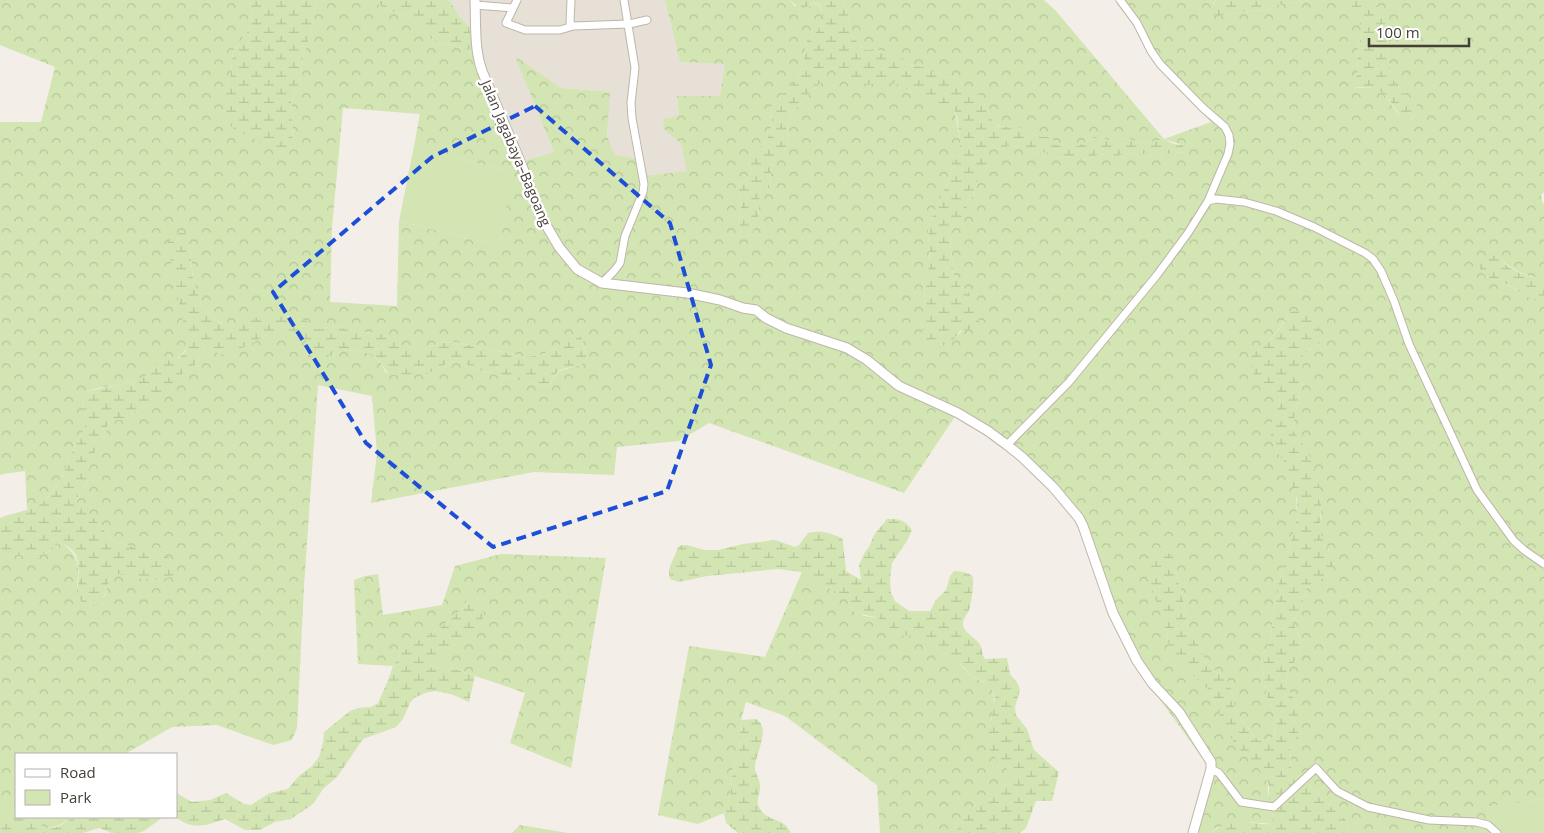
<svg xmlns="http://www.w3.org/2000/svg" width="1544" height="833" font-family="'Open Sans',sans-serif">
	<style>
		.residential { fill: #e7e0d6 }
		.green { fill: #d2e5b2 }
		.forest { fill: url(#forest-crowns); fill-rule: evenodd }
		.wetland { fill: url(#wetland-marsh) }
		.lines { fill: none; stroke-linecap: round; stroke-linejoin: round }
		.minor-casing { stroke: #beb6aa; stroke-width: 9 }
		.tertiary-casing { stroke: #beb6aa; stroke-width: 11 }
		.minor { stroke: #fff; stroke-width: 7 }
		.tertiary { stroke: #fff; stroke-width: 9 }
		.marked { fill: none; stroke: #1d4ed8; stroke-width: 4; stroke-dasharray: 10 6; stroke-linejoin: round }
		.labels { text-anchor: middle; stroke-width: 5; stroke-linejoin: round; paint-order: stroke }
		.street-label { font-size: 14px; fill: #463f37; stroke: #fff }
	</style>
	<defs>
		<pattern id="forest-crowns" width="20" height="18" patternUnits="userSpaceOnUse" patternTransform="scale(1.25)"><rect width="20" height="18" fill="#d2e5b2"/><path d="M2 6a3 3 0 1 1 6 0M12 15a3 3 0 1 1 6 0" fill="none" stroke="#b6c69a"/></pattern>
		<pattern id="wetland-marsh" width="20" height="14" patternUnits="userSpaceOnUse" patternTransform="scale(1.25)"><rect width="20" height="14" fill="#d2e5b2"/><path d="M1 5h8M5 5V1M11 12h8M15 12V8" fill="none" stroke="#b6c69a"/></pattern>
	</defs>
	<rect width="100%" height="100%" fill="#f3efe8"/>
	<path class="residential" d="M449,0H665L680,62L726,63L720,96L677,97L679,116L664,129L681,144L688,171L643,176L615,155L607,135L609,92L561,88L516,57L554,152L521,162L473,49L469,26L461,18Z"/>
	<path class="green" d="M414,146L513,173L515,175L507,206L499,246L399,221Z
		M1544,799V833H1489L1486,807Z"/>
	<path class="forest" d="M0,0H250L252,21L248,31L233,51L230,79L225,92L292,144L293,124L291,102L301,75L303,58L310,35L317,0H373L385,9L405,15L416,23L427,36L438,43L453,45L466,50L473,49L521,162L554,152L515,56L561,88L610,92L607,136L615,155L637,159L643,176L687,171L681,144L664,129L663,119L679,116L677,96H720L725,64L680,62L665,0H790L794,6H810L814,3L819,5L823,14V22L815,33L807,40L802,67L798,78L772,105C770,112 772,117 772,124C772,138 759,148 749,156L751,167L750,172L747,178L740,184L738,192L741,206L739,223L742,233L759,214C759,204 757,190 769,188L773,161L784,151L789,141L787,124L790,114L820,83L827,72L832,68L837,67L842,69L849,81L892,82L927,101L936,108L950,109L955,111L960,140V155L954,162L948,181L928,227L930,265L927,273L922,280L926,304L921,322L923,335L928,346L955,338L978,314L967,290L960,286L954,277L950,241L953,227L960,221L964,214L968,201L973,196L978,180L989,164L987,143H991L996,149L1014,145L1021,149H1029L1035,154L1047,152L1058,158L1069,156L1079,160L1087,159L1100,154L1114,157L1128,153L1136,155L1144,154L1156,155L1185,152L1182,145L1164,139L1143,144L1127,138L1108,140L1094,137L1078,146H1065L1056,145L1051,137L1037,136L1016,126L1000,127L994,123L980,96L963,85L957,79L939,75L923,67L908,65L901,56L874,49L866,50L862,47L850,34L848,14L843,0H1044L1056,11L1164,139L1211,122L1152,61L1137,21L1119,0H1216L1213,3L1221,16L1252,10L1265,11L1276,5L1310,0H1349L1359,21L1362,32L1357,53L1358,75L1357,88L1372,87L1380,89L1405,123L1410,122L1419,108C1411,100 1400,92 1395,82C1381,56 1396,22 1372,0H1544V192L1541,195L1542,201L1544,205V279C1525,277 1510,268 1496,256L1486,277C1494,280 1503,282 1510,286C1524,294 1526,299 1544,300V799L1487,807L1489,833H1355L1345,819L1322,799L1318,792L1296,775L1291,769L1290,750L1298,733L1296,702L1287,687L1286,680L1288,671L1302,651L1300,638L1294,625V621L1303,601L1307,587L1328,575L1329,550C1312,529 1325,519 1320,498C1318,488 1309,452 1304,445C1300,439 1295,436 1292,429L1302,382L1301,360L1304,354L1320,343L1288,314C1280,332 1265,343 1251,356L1263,386L1275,389L1278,392L1280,401L1271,425L1274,446L1287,467L1296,492L1297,518L1289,548L1285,557L1281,578L1278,584V593L1275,604L1270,643L1261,656L1267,697L1277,719L1275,731L1273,737L1265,741L1258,740L1250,732L1235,709L1230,685L1225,678L1205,662L1198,641L1187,632C1187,605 1178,580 1171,555L1165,627L1171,654L1211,692L1219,714L1266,777C1268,785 1268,790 1269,798C1270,807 1274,815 1273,824L1248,822L1233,824L1216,828L1210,833H1190L1208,766L1146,680L1080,525L1022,460L956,415L904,493L709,423L679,441L617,447L614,475L534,472L371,503L377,453L372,396L318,385L304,586L297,728L292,740L273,745L217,725L172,727L125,754H16V815L0,812V562L15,555L45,553L50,551L58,544L62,543C80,557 79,564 77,586L104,597L112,573L155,580L153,558L135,547L115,542L107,534L94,518L76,502L90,476V459L104,439L109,420H126L134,412L163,400L171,390L174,380L196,364L205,345L247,346L268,334H291L306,340L323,359L340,352L346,350L371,353L380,362L386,373L427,374L446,364L455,362L463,363L478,370L546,387L550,385C560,361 573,374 587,359L584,345L580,334L577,333C558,347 549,355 526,357L455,342L439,343L425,349H419L398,346L388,337L379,333L356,332L335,326L317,329L313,324H223L209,314L201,305L193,278L188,233L187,347C183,360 144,379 131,382C117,386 102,386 88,391C79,404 86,410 85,424C84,433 77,440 74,448C64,471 55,502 27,510L25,471L3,474L0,475V122H41L55,67L0,45ZM343,108L420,114L414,146L513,173L499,246L399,221L397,306L330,302L332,227Z
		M501,554L606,558L571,768L510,743L525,693L449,667L432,668L429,667L443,655L469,595L463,608L439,629L417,641L402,652L393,666L358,664L354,580L365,576L378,574L383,615L442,605L455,566Z
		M802,572L814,582L844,595L855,613L865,616L877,618L883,620L898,636L916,635L940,651L947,660L958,661C962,666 966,673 972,676C989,686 997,685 993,708C992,714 993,718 989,723L996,759C1004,765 1010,770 1012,780L1010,783L1002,786L996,796L976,805L955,833H880L877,785L785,716L746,702L741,720L739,751L733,767L730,797L724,813L698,824L658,815L689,646L765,657Z
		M30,817H73C63,823 56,828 44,828Z
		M520,825L568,833H512Z"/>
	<path class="wetland" d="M250,0H317L310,35L303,58L301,75L291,102L293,124L292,144L287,149L276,150L234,129L228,123L224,115L225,92L230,79L233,51L248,31L252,21Z
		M373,0H449L461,18L469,26L473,49L466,50L453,45L438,43L427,36L416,23L405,15L385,9Z
		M790,0H843L848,14L850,34L862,47L866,50L874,49L896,54L901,56L908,65L923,67L939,75L957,79L963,85L980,96L994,123L999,127L1016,126L1037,136L1051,137L1056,145L1065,146H1078L1094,137L1108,140L1127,138L1143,144L1164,139L1174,144L1182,145L1185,148V152L1156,155L1144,154L1136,155L1128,153L1114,157L1100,154L1087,159L1079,160L1069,156L1058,158L1047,152L1035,154L1029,149H1021L1014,145L996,149L991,143H988L989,164L978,180L973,196L968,201L965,214L960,221L953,227L950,241L954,277L960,286L967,290L974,303L978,314L980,327L960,331L955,338L941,347L933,348L928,346L923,335L921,322L926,304L922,280L927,273L930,264L928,227L948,181L954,162L960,155V140L957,116L955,111L950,109L936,108L927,101L892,82H884L860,86L853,85L849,81L842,69L837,67L832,68L827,72L820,83L790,114L787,124L789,141L784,151L773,161L769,188C751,191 766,222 751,233H742L739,223L741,206L738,192L740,184L747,178L750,172L751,167L749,156C759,148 772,138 772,124C772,117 770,112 772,105L798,78L802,67L807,40L815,33L823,22V14L819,4L814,3C805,9 797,9 790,0Z
		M1216,0H1310L1276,5L1265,11L1252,10L1221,16L1213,15C1211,9 1212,5 1216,0Z
		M1349,0H1372C1396,22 1381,56 1395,82C1400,92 1411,100 1419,108V112L1414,115L1410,122L1405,123C1398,113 1384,89 1372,87C1365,86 1359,89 1352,86V80L1358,75L1357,53L1362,32L1359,21Z
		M178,233H188L193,278L201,305L209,314L222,324H231L260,317L279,316L304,320L313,324L317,329L335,326L356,332L379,333L388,337L398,345L419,349H425L439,343L455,342L526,357C549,355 558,347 576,333L580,334L584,345L587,360C577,374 560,358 550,385L546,387L478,370L463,363L455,362L446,364L427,374L389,375L380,362L371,353L346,350L340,352L323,359L308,357L306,340L291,334H268L247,346L220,355L205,345L196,364L174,380L171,390L163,400L134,412L126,420H109L104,439L90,459V476L76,501L94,518L107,534L115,542L135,547L153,558L168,557L174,565L175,574C158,586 131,576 112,573C108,584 106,599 94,606L83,604C71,588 86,564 72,550C69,547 65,545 62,543L58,544L50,551L45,553L15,555L0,562V518C10,514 20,512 30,509C56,500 64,471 74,448C77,440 84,433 85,424C86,410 79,404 88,391L132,382L145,376L153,364L179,358L186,351L187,341L167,243Z
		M1492,255C1498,256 1501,260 1505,264C1517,273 1530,278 1544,279V300C1524,299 1525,294 1509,285C1500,281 1477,278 1480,264C1482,258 1487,256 1492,255Z
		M1298,311C1314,321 1322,322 1320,343L1304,354L1301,360L1302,382L1292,429C1296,436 1302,441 1306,448C1313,463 1320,482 1321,499C1322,511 1318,522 1321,534C1323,544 1336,557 1332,569C1329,578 1315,582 1307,587L1303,601L1294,621V625L1300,638L1302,651L1288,671L1286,680L1287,687L1296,702L1299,722L1298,733L1290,750L1291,769L1296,775L1318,792L1322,799L1345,819L1355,833H1210C1220,825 1235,822 1248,822C1256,823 1264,825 1272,824L1273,817L1269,799V787L1266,777L1234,743L1219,714L1211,692L1185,668L1171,654L1165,627L1150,583L1146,558L1149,554C1157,552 1163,550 1171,555C1178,580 1187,605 1187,632L1198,641L1205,662L1225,678L1230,685L1235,709L1250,732L1258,740L1265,741L1273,737L1275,732L1277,719L1267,697L1261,656L1270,643L1275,604L1278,593V584L1281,578L1285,557L1289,548L1297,518V499L1287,467L1274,446L1271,437V425L1280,401L1278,392L1275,389L1263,386L1258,384L1254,376L1251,356L1274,335L1284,323L1288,314L1291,312Z
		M887,519C899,519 904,519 912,530L907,541L892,563L890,581L891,593L895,601L909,611H930L936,600L946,590L950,576L954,571C959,571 968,572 972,576C975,580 971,605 969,610C967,615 963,619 963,624C963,633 977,638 980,645C983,650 981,654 985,659L1007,658L1010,674L1018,684L1020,690L1015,707L1016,715L1027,729L1034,750L1059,772L1052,801H1036L1026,828L1020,833H955L963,820L976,805L996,796L1002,786L1010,783L1012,780C1009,768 1003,767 996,759C989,751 984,739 990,730L989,723L992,719V710L995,699L994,692L984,682L970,675L958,661L947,660L940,651L916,635L898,636C893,631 888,625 883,621C877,616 863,615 855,613L844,595L814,582L801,572L778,569L707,576L679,582L670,579C666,567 675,559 678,547L682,545H687L704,550H718L743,544L775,540L795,547L799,545L808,533C822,530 829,533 842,538L843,542L846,571L861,580L859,565L865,552L869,547L874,535Z
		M469,594L473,596L484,613V617L464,640L443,655L429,667L432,668L449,667L475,676L469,702L451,694L435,691L425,693L414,698L410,703L403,719L396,727L363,739L337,777L323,789L313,804L291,819L275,822L260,830H245L225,819C207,825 192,831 176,817V793L192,802L210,800L226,793L244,804L251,805L270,793L288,789L299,776L312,766L319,757L323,743L324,732L350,711L358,708L371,707L378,703L389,678L393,666L402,652L417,641L439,629L463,608Z
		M756,719C773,729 753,756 755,770C756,775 760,780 760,785C761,793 755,800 759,807C764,818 775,818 784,824C787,826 789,830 791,833H738L726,823L724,813L730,797L733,767L739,751L741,720Z
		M0,812L16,815V817H30L44,828H53L61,825L73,817H167L162,818L144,831L138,833H112L99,828L83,833H0Z"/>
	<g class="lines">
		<g class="minor-casing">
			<path id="minor" d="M517,0L506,23L525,30H560L573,26L629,24L647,20
				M571,0L570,23L573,26
				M475,5L512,8
				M1208,201L1216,199L1244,202L1276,211L1314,227L1365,253L1373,259L1381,271L1394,301L1409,344L1477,490L1514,541L1524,550L1544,564
				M602,283L614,271L620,263L625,236L643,192L644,184L632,118L631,103L635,68L624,0
				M1007,445L1069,382L1157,275L1188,233L1208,201L1228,154L1230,144L1229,135L1225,127L1203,108L1160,64L1151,51L1137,23L1120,0
				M1211,769L1219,773L1241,802L1274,807L1316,768L1337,791L1368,807L1429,820L1476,822L1488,825L1497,833"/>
		</g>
		<g class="tertiary-casing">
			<path id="tertiary" d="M475,0C476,24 474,48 482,71L524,171L539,213L559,247L577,269L602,283L687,293L720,300L743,308L756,310L766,318L786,328L847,348L867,360L899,386L958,413L988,431L1007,445L1022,457L1053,487L1079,518L1083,526L1113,613L1137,661L1152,683L1179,712L1211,762V769L1193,833"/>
		</g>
		<use href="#minor" class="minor"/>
		<use href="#tertiary" class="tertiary"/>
	</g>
	<path class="marked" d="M535,106L670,223L711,365L667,491L493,547L366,443L273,292L432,157Z"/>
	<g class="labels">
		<g class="street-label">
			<text transform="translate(516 153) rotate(67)" y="5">Jalan Jagabaya–Bagoang</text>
		</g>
	</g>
	<rect x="15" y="753" width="162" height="65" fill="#ffffff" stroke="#b5b2af"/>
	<rect x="25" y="769" width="25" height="8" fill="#ffffff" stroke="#b5b2af"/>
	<text x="60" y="778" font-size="15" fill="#463f37">Road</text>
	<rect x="25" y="790" width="25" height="15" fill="#d2e5b2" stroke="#b5b2af"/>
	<text x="60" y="803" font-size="15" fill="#463f37">Park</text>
	<path d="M1369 38v8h100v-8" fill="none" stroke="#463f37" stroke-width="2.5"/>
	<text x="1376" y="38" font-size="15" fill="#463f37" stroke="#ffffff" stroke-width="4" paint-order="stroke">100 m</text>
</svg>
